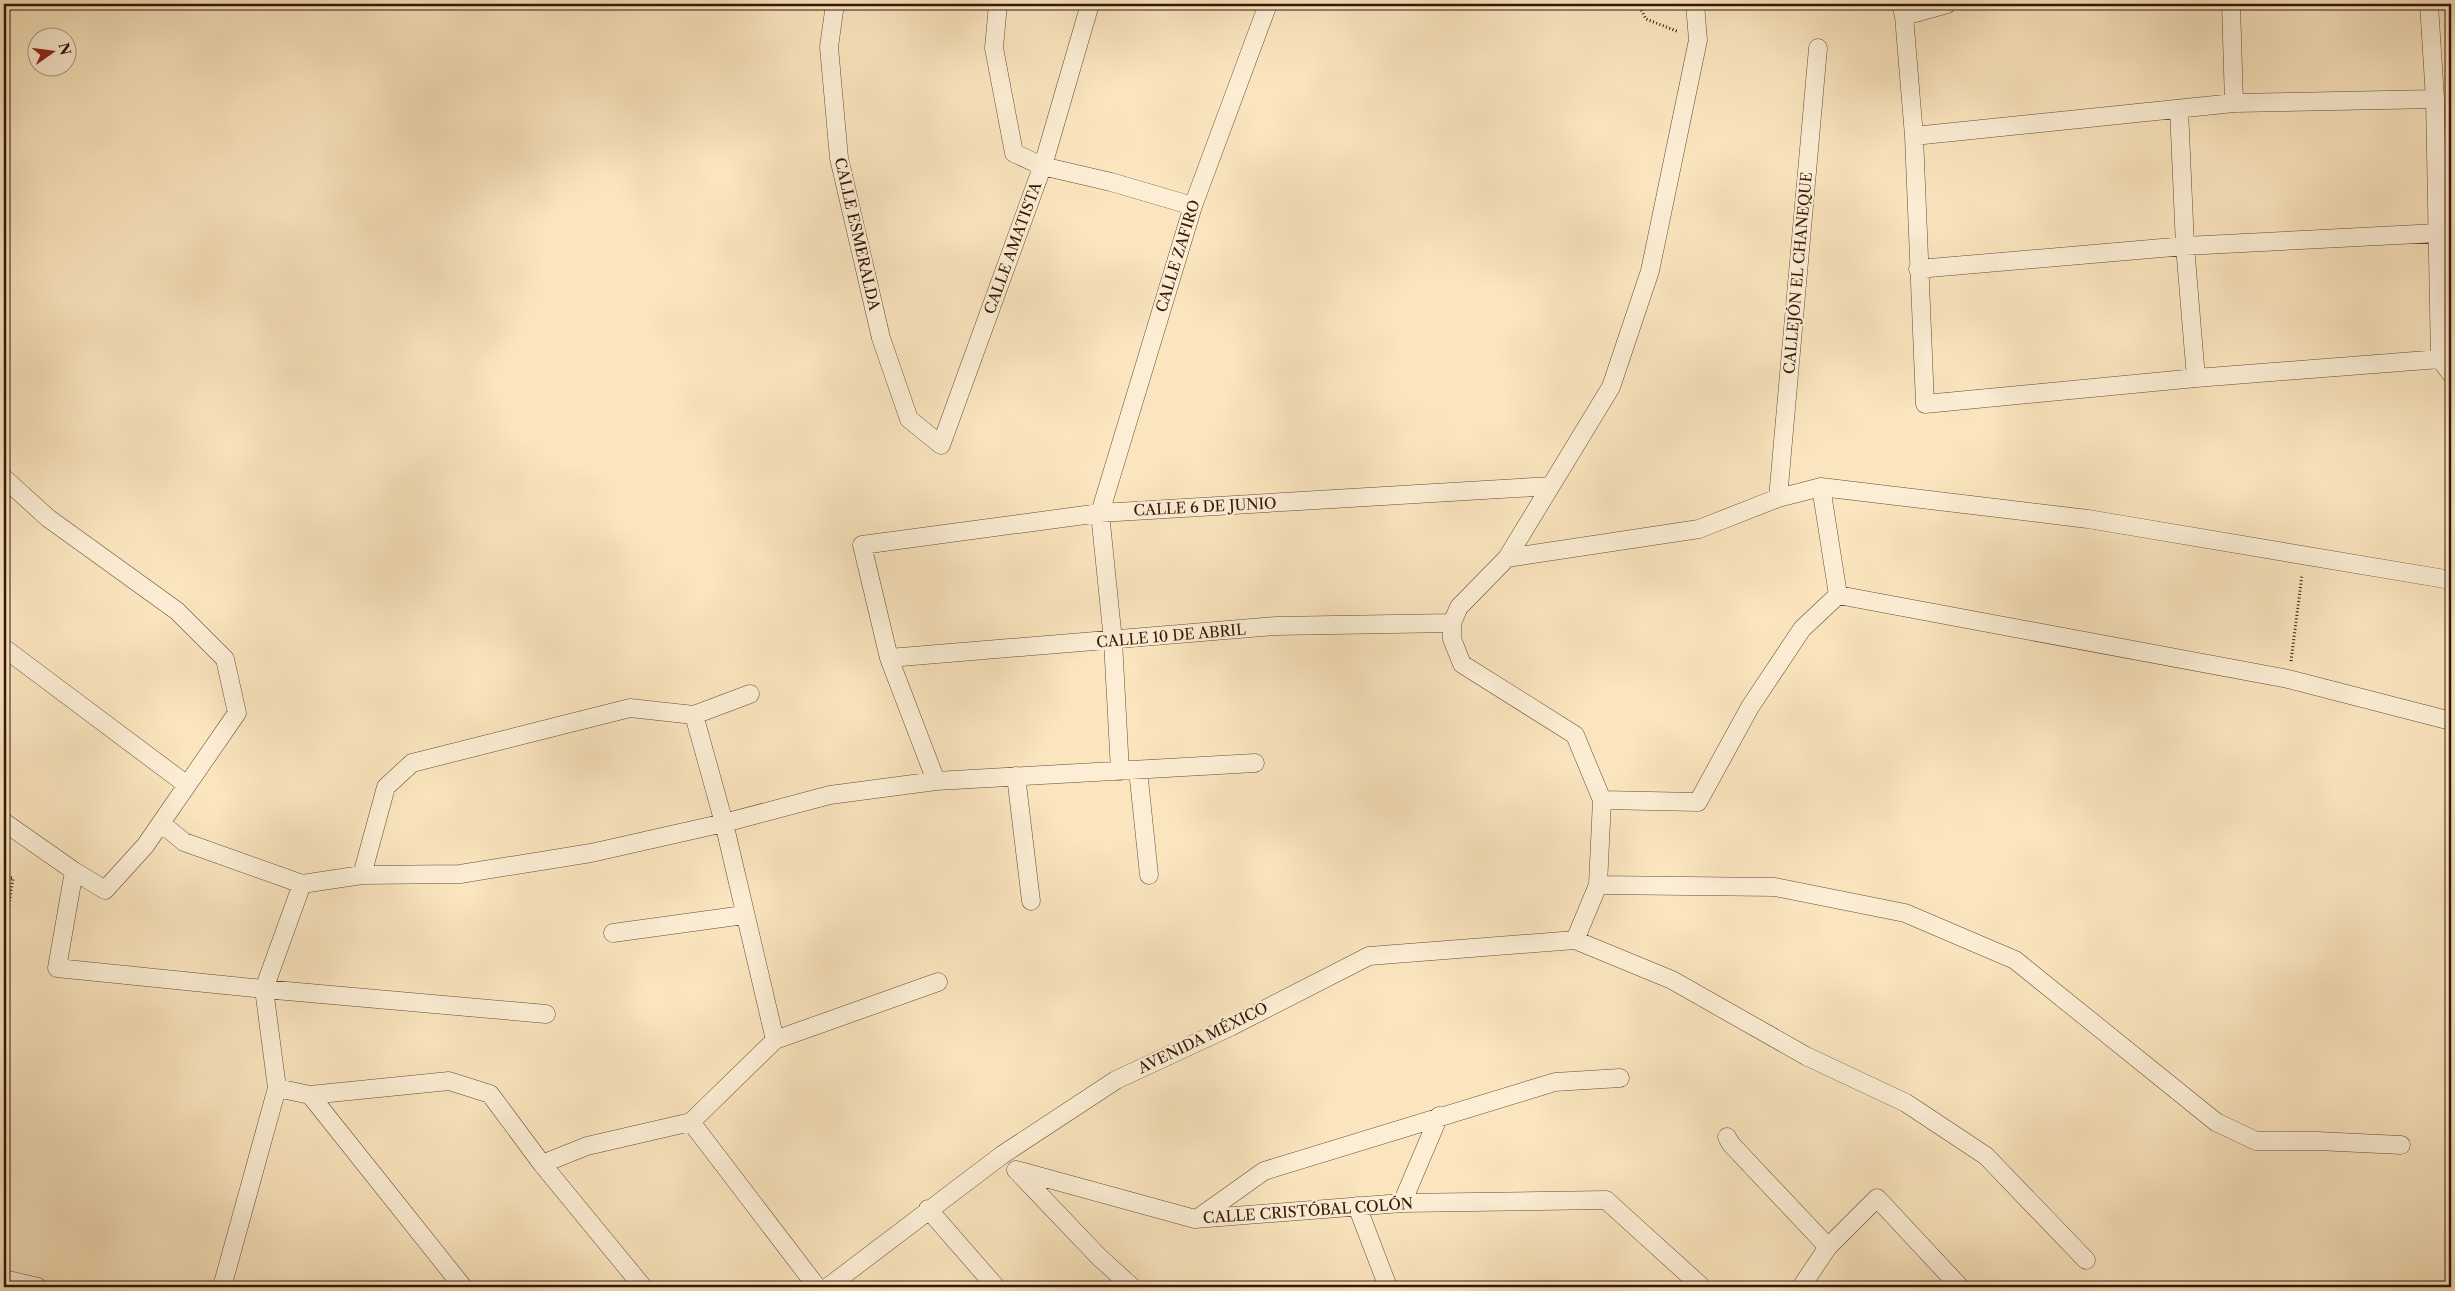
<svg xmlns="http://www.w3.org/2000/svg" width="2455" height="1291" font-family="'Libre Caslon Text',serif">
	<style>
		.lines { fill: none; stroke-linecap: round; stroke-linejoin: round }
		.street-casing { stroke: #664a36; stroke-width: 19 }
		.path { stroke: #351608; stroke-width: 3; stroke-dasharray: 1 2.5; stroke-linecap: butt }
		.street { stroke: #fceed5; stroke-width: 18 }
		.labels { text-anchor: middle; stroke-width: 4.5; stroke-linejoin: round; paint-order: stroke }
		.street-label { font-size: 15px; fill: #351608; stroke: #fceed5 }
	</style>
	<rect width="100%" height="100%" fill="#fae5be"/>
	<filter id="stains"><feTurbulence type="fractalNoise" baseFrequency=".004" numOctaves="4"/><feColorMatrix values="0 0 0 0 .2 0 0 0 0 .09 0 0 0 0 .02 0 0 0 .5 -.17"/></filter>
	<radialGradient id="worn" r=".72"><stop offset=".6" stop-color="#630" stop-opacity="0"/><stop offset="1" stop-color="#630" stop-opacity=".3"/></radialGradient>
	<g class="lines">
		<g class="street-casing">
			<path id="street" d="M835,4L829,47L839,158L881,338L909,419L941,445L1044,162L1090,4
				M998,4L994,48L1014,153L1042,166L1111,182L1193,206
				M1901,4L1904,16L1914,136L1925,404L2196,378L2440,359
				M2231,4L2234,103
				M2429,4L2435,99L2440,359L2451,374
				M1904,16L1947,4
				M2179,109L2185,246L2196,378
				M1914,136L2234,103L2435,99
				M1918,269L2185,246L2438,233
				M4,478L48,518L177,611L225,659L237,713L145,846L105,890L74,871L4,822
				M1821,487L1838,595L2288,679L2451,721
				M1778,498L1818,48
				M1507,558L1699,529L1778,498L1821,487L2088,519L2451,580
				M4,648L187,785
				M889,658L1276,626L1452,623
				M694,715L724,823L775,1040
				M1138,770L1149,875
				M1120,771L1113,641L1100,513L1193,206L1268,4
				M1016,776L1031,901
				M936,781L889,658L862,545L1100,513L1551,486
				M1602,800L1698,802L1750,707L1802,629L1838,595
				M161,823L184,842L302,884L362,875L460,874L591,853L724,823L830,795L936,781L1255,763
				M74,871L57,968L264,989L546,1014
				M362,875L386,787L412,763L630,708L694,715L750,694
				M1598,885L1775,887L1905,913L2015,960L2216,1122L2256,1141H2317L2401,1145
				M613,933L744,915
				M1575,940L1672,980L1806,1056L1906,1103L1986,1156L2086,1260
				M277,1088L310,1095L449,1081L490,1094L542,1164L643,1287
				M310,1095L463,1287
				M691,1122L775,1040L938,982
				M691,1122L817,1287
				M1727,1137L1731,1144L1828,1247
				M542,1164L587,1146L691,1122
				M1016,1170L1195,1219L1402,1203L1606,1200L1702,1287
				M1016,1170L1099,1257L1132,1287
				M1402,1203L1439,1116
				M1357,1206L1388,1287
				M928,1209L996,1287
				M1198,1218L1264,1171L1555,1082L1620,1078
				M4,1279L38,1287
				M222,1287L277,1088L264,989L302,884
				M828,1287L1002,1155L1116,1080L1230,1027L1369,956L1575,940L1598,885L1602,800L1575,735L1462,664L1452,639V623L1459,607L1507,558L1611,387L1650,271L1698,40L1695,4
				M1801,1287L1828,1247L1877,1198L1960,1287"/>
		</g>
		<path class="path" d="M1638,4L1646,19L1679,32
			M2291,661L2302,575
			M4,877L13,878L4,938"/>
		<use href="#street" class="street"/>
	</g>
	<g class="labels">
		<g class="street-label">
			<text transform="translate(857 234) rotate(77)" y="5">CALLE ESMERALDA</text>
			<text transform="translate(1013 248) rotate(-70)" y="5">CALLE AMATISTA</text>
			<text transform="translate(1178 256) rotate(-73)" y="5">CALLE ZAFIRO</text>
			<text transform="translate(1798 273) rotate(-85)" y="5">CALLEJÓN EL CHANEQUE</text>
			<text transform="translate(1205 507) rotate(-3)" y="5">CALLE 6 DE JUNIO</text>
			<text transform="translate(1171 636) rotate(-5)" y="5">CALLE 10 DE ABRIL</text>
			<text transform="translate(1203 1038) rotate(-26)" y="5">AVENIDA MÉXICO</text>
			<text transform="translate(1308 1211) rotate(-4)" y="5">CALLE CRISTÓBAL COLÓN</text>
		</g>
	</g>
	<rect width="2455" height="1291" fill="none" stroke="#fae5be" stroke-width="20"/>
	<rect x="5" y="5" width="2445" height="1281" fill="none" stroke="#351608" stroke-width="2.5"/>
	<rect x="10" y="10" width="2435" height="1271" fill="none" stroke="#351608"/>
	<g transform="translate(52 52) rotate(76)"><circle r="24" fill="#fceed5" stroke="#ac9883"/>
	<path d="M0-4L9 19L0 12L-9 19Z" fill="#8f2418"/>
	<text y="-8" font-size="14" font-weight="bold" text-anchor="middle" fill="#351608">N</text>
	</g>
	<rect width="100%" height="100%" filter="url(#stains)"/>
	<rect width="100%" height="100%" fill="url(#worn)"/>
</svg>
